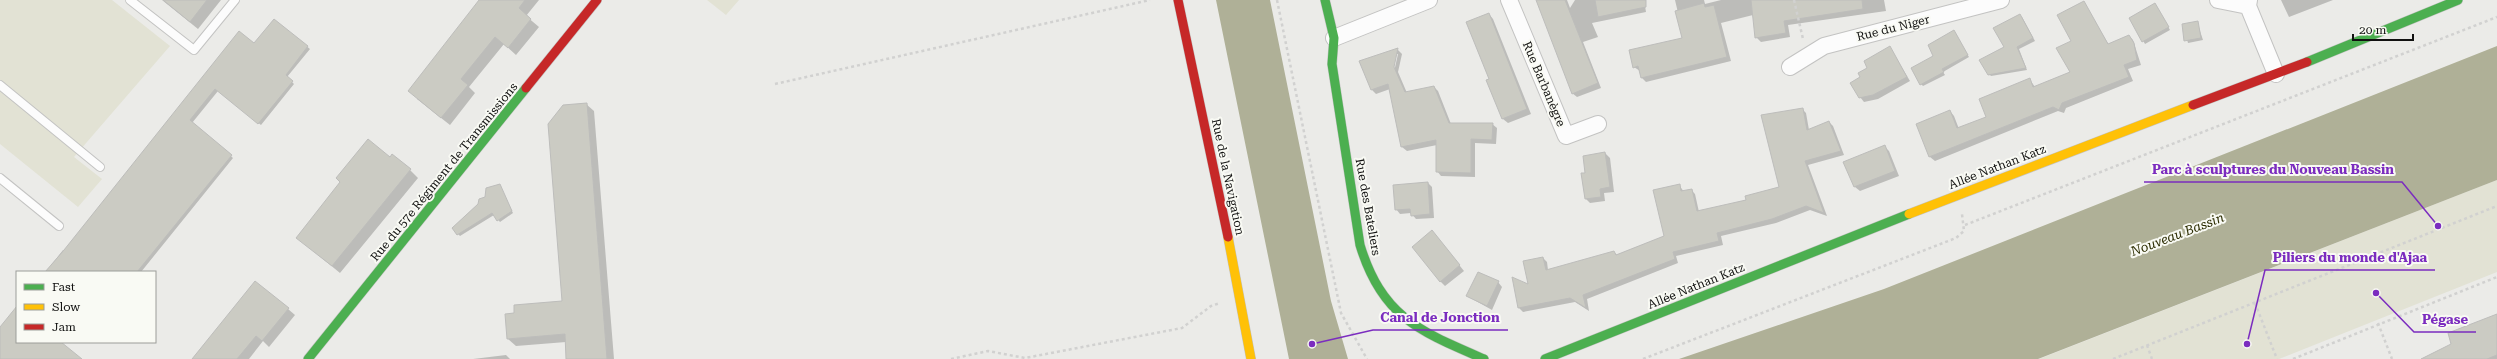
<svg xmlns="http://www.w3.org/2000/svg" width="2497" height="359" font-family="'Roboto Serif',serif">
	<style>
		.green { fill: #e2e2d4 }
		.water { fill: #afb097 }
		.shadow { fill: #0003; fill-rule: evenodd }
		.building { fill: #cbcbc3; stroke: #bdbdbb }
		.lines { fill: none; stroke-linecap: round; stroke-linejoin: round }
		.lane-casing { stroke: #c3c3c2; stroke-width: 10 }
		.street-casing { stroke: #c3c3c2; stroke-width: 18 }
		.fast-casing { stroke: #c3c3c2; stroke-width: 10 }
		.slow-casing { stroke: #c3c3c2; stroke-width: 10 }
		.jam-casing { stroke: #c3c3c2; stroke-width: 10 }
		.path { stroke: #d1d1d0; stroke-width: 2.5; stroke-dasharray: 3 3; stroke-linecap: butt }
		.lane { stroke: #fcfcfc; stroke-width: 8 }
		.street { stroke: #fcfcfc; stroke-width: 16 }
		.fast { stroke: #4caf50; stroke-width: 9 }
		.slow { stroke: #ffc107; stroke-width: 9 }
		.jam { stroke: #c62828; stroke-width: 9 }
		.labels { text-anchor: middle; stroke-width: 4; stroke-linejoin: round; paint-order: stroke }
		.street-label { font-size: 12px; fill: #111110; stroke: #f9faf4 }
		.water-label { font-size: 13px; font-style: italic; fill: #2b2c00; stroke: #f9faf4 }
		.leader { fill: none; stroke: #7b2cbf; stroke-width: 1.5 }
		.callout-dot { fill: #7b2cbf; stroke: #f9faf4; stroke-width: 1.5 }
		.callout-label { font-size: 13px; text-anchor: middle; font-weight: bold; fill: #7b2cbf; stroke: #f9faf4; stroke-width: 4; stroke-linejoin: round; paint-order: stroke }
	</style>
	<rect width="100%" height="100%" fill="#ebebe8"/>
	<path class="green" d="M0,0H112L170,46L74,157L102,179L78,207L0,144Z
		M707,0H739L726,15Z
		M2497,180V272L2279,359H2039Z"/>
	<path class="water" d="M1216,0H1270L1331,301L1348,359H1289Z
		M2497,46V180L2038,359H1679L1884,289Z"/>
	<path class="shadow" d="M162,0H221L198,29Z
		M482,0H539L526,16L539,27L516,55L504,44L469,87L475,93L450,125L417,99Z
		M1543,0H1567L1570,8L1575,0H1644L1646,12L1592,23L1598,37L1583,42L1601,88L1577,97L1572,93Z
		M1675,0H1704L1705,4L1721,0H1884L1886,11L1788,25L1790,37L1761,42L1756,37L1753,15L1721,23L1731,61L1646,82L1642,78L1640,71L1634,67L1684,39Z
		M2281,0H2333L2289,17Z
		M2083,2L2109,45L2129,36L2133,40L2141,65L2128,69L2133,81L2066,108L2064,113L2058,111L1935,161L1930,157L1917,124L1950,111L1954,116L1959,129L1987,118L2030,80L2035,87L2071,72L2072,41Z
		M2155,4L2170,30L2145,44L2130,18Z
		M1489,14L1493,19L1531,114L1508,123L1503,119L1488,81L1491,79Z
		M2022,17L2035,41L2019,49L2027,70L1991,76L1989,74Z
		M274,20L310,49L287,77L294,84L261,125L218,91L192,123L233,158L141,272H46L63,250L65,252L254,45Z
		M2197,22L2203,40L2188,43L2183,25Z
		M1954,32L1969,57L1943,72L1945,75L1923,86L1921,84L1935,56Z
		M1890,48L1910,81L1878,99L1864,102L1860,97L1861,77Z
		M1398,50L1402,54L1398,72L1407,93L1434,87L1438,91L1451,124H1492L1497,128L1496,144L1475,143V177L1441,176L1437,171V145L1407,151L1402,147L1390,89L1376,94L1372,90L1361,62ZM1396,54H1398L1394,72H1392Z
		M586,104L594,111L614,359H568L566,342L516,346L508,339L563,302Z
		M1802,109L1806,113L1809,130L1829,122L1833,126L1844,155L1808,165L1827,216L1810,210L1776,223L1721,236L1723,245L1676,256L1678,263L1587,299L1589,311L1575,302L1523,312L1519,308L1543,258L1547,262L1548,270L1614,252L1617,255L1665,236L1679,185L1684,192L1691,190L1695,194L1699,212L1747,200L1781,188Z
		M1884,146L1889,151L1899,176L1860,191L1855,187Z
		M1605,153L1610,158L1614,192L1604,193L1605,201L1590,203L1586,199V174Z
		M390,158L410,170L418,178L340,273L306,245Z
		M1428,183L1432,187L1434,218L1416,219L1411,213L1400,214L1396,209Z
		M499,185L513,213L500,222L494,215L460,236L458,234L479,205Z
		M1436,236L1464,271L1445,286L1440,281Z
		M1498,282L1502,287L1492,310L1467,296Z
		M288,309L295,315L269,347L263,341L249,359H194Z
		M2497,315V359H2441L2453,345Z
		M506,355L510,359H473Z"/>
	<path class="building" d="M163,0H207L190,22Z
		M479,0H525L519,8L531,19L508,48L495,37L461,79L468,85L441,118L408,91Z
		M1536,0H1565L1598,83L1572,94Z
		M1595,0H1646V7L1598,17Z
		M1751,0H1862L1863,9L1784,21L1786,33L1755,38Z
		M2084,1L2108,44L2129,35L2134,43L2137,60L2124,65L2129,77L2062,103L2059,110L2053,107L1929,157L1916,124L1950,110L1957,128L1986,117L1979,99L2030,78L2033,87L2070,72L2056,48L2071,41L2057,15Z
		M1704,3L1705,7L1714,5L1727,57L1641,78L1638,66L1633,68L1629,50L1682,38L1675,11Z
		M2155,3L2169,27L2142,42L2129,18Z
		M1489,13L1527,109L1502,119L1486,80L1489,79L1466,22Z
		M2020,14L2033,38L2017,47L2026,68L1988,75L1979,60L2004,47L1993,28Z
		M274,19L308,46L286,75L293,81L258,124L215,89L190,120L232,155L137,272H45L64,250L239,31L254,43Z
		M2198,21L2201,38L2184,41L2182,24Z
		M1954,30L1968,55L1942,69L1944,72L1920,85L1911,68L1933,56L1928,45Z
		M1890,46L1907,77L1873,95L1859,98L1850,83L1860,77L1858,73L1867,68L1864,61Z
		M1398,48L1394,67L1405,92L1434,86L1449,123H1493L1492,140L1471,139V173L1436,172V140L1401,147L1388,84L1371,90L1359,61Z
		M587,103L607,359H566L565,334L507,339L505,314L514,313V305L562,301L548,124L563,105Z
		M1803,108L1807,130L1829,121L1841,151L1805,161L1824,213L1806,206L1772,219L1717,233L1719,241L1673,252L1675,259L1583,295L1586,308L1570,298L1518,308L1512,277L1528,284L1523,261L1543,257L1546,270L1614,251L1616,255L1664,236L1653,190L1680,184L1681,191L1692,189L1697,211L1746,200L1745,196L1779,187L1761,115Z
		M368,139L390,157L392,154L411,169L332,266L296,238L340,182L336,178Z
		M1885,145L1895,171L1854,187L1843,162Z
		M1605,152L1610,187L1600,189L1601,197L1585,199L1581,173H1585L1583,156Z
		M1428,182L1430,214L1411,216L1410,209L1395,210L1393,185Z
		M500,184L512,211L497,221L492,213L457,235L452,228L478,204L479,199L485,197L486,188Z
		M1432,230L1460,265L1440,282L1412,247Z
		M1478,272L1499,281L1487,306L1466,296Z
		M255,281L289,308L262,341L256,336L237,359H192Z
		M17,306V342H61L82,359H0V327Z
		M2497,314V355L2487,359H2421L2451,344L2448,333Z"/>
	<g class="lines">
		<g class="lane-casing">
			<path id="lane" d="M130,0L194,50L235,0
				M0,85L100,167
				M0,178L59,226"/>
		</g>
		<g class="street-casing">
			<path id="street" d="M1509,0L1566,136L1598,124
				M2218,0L2248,6
				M2249,0L2248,6L2276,74
				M1334,38L1429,0
				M1790,67L1824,46L2001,0"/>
		</g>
		<g class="fast-casing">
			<path id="fast" d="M1325,0L1334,38L1332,64L1360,245C1382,317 1419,331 1484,359
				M2307,62L2458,0
				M308,359L526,88
				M1545,359L1909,214"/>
		</g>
		<g class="slow-casing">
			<path id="slow" d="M1909,214L2193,105
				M1228,237L1251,359"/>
		</g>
		<g class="jam-casing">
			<path id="jam" d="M1178,0L1228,237
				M526,88L597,0
				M2193,105L2307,62"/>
		</g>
		<path class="path" d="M1277,0L1341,313L1367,359
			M1794,0L1803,39
			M775,84L1150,0
			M1965,225L2497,17
			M2255,303L2277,359
			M2378,323L2392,359
			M2147,345L2152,359
			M951,359L988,351L1025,358L1182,328L1211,306L1220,303
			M1643,359L1956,238L1964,231L1962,214
			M2113,359L2497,206
			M2293,359L2497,277"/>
		<use href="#lane" class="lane"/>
		<use href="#street" class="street"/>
		<use href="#fast" class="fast"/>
		<use href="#slow" class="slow"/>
		<use href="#jam" class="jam"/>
	</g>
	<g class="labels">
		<g class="street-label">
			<text transform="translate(1893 28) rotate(-14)" y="4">Rue du Niger</text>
			<text transform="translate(1544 84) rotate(67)" y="4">Rue Barbanègre</text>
			<text transform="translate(1997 167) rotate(-21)" y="4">Allée Nathan Katz</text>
			<text transform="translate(444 172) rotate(-51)" y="4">Rue du 57e Régiment de Transmissions</text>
			<text transform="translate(1228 177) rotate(78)" y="4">Rue de la Navigation</text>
			<text transform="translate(1368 207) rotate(80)" y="4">Rue des Bateliers</text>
			<text transform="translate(1696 286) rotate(-22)" y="4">Allée Nathan Katz</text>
		</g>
		<g class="water-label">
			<text transform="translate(2177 234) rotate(-21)" y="5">Nouveau Bassin</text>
		</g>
	</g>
	<path class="leader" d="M2438 226L2402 182H2144M2247 344L2265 270H2435M1312 344L1373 330H1508M2376 293L2414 332H2476"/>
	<g class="callout-dot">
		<circle cx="2438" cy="226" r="4"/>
		<circle cx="2247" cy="344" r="4"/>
		<circle cx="1312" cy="344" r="4"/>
		<circle cx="2376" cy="293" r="4"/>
	</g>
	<g class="callout-label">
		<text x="2273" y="174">Parc à sculptures du Nouveau Bassin</text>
		<text x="2350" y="262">Piliers du monde d'Ajaa</text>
		<text x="1440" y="322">Canal de Jonction</text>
		<text x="2445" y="324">Pégase</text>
	</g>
	<rect x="16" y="271" width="140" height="72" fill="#f9faf4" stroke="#9c9d99"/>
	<rect x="24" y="284" width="20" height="6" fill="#4caf50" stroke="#9c9d99"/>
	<text x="52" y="291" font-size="12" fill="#111110">Fast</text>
	<rect x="24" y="304" width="20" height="6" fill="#ffc107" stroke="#9c9d99"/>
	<text x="52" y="311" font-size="12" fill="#111110">Slow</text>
	<rect x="24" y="324" width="20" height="6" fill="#c62828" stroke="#9c9d99"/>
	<text x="52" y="331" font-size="12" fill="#111110">Jam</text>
	<path d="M2353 34v6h60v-6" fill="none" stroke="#111110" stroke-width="2"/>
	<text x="2359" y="34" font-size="12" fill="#111110" stroke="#f9faf4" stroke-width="3" paint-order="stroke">20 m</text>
</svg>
